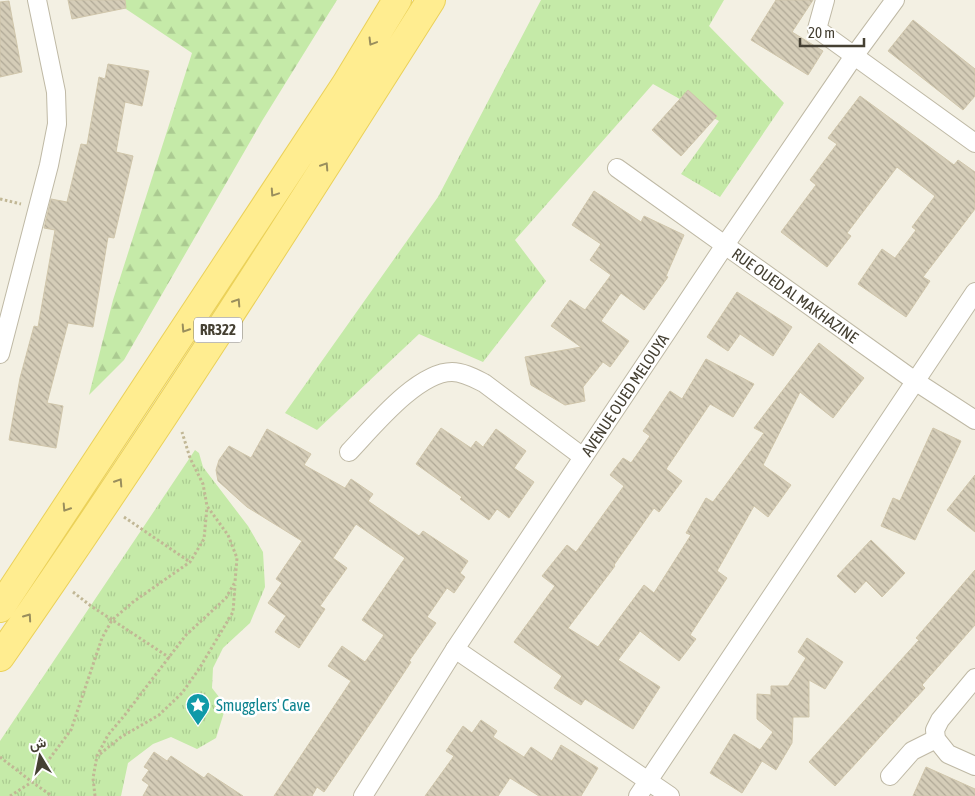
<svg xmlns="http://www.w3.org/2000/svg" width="975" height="796" font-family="'Asap Condensed',Vazirmatn,sans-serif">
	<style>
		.grass { fill: url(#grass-tufts) }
		.forest { fill: url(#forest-firs) }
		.building { fill: url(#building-back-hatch); stroke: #d0c6ab }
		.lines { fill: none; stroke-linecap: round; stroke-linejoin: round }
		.street-casing { stroke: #bfb9a5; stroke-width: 20 }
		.primary-casing { stroke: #ebd159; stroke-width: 30 }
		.path { stroke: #c1b795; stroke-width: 3; stroke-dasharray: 2.5 2.5; stroke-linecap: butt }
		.street { stroke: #fff; stroke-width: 18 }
		.primary { stroke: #ffed90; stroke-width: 28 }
		.oneway { stroke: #998e5d }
		.labels { text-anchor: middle; stroke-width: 5; stroke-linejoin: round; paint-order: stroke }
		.shield { fill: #fff; stroke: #7d7970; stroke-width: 1 }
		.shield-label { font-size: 15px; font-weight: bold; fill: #454033 }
		.street-label { font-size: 16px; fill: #454033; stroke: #fff }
		.culture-label { font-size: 16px; fill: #0d838f; stroke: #fff; text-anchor: start }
	</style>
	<defs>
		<pattern id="grass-tufts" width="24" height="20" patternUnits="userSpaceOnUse" patternTransform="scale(1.25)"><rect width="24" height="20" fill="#c5eaa8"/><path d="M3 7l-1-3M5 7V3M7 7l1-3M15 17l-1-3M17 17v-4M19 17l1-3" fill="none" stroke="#abca91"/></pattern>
		<pattern id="forest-firs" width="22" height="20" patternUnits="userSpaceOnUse" patternTransform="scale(1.25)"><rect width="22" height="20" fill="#c5eaa8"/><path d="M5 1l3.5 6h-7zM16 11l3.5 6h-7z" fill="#abca91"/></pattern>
		<pattern id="building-back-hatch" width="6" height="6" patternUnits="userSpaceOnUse" patternTransform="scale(1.25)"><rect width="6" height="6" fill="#d5cdb8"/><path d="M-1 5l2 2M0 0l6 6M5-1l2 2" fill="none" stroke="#afa896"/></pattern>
	</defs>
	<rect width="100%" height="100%" fill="#f3f0e3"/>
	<path class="grass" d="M541,0H724L709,26L784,103L720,197L681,174L719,121L653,84L515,240L546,281L483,362L419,334L317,430L285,413L438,197Z
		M195,450L199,453L203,467L248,526L263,552L265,587L250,623L223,648L213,668L212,688L226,706L216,738L197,749L171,737L153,744L128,763L121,796H0V741Z"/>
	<path class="forest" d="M119,0H337L262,121L124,360L89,395L113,300L192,53L120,5Z"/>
	<path class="building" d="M68,0H125L126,8L72,19Z
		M776,0H813L792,32L823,51L808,75L751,40Z
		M9,1L22,72L0,77V2Z
		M913,20L975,69V96L963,110L888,51Z
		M108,64L149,71L142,106L125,102L116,152L133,156L114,238L108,237L93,327L68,323L47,403L63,406L56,448L9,440L20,378L34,326L38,327L55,230L44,228L51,199L67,202L81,144L87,145L99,77L105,79Z
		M688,90L717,116L681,156L652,130Z
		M860,96L954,165L958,160L975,172V209L923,277L930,281L906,317L858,284L882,249L895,258L916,230L912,227L935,196L897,167L847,233L851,236L827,267L781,232L816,185L810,180L837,144L828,138Z
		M594,191L641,222L644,216L684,235L666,276L668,277L644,310L621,293L601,321L629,341L610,367L603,362L583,387L585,401L565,405L531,385L525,357L581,347L551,326L570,300L585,310L611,275L590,260L601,244L572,225Z
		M737,292L792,327L773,356L740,334L728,351L707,337Z
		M819,343L864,378L833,418L800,392L763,465L791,485L768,517L754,506L717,571L727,578L690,635L696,639L679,661L640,631L618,660L660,687L633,729L585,699L581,705L554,688L562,676L514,642L555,586L542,576L567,545L576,552L624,486L610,475L623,458L631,463L650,436L643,431L670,391L682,399L706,359L754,384L733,417L710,404L666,469L682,481L659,512L654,508L614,565L615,566L568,628L598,647L644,585L654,593L691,535L686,533L706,498L713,502L764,433L754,428Z
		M441,428L471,448L476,441L483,447L496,429L526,451L514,468L534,482L509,518L497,509L489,520L460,499L462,497L416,464Z
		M933,428L961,441L915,540L881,526L893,498L900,501Z
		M267,429L311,454L304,465L345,488L351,479L373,494L368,501L419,536L423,531L468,561L460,573L465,577L454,593L447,588L427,617L436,623L409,661L411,662L378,712L324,792L317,787L312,796H274L351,681L328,666L342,646L365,662L384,635L362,620L405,558L356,524L333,558L347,568L320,606L325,609L299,648L275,632L286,616L268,603L282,583L276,579L302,541L247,507L218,481L216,470L219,460L229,446L251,458Z
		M975,475V532L947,510Z
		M871,540L905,573L882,597L866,581L855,593L837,576Z
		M975,570V625L922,685L925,688L835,786L809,762L919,640L916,638Z
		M807,638L843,662L825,689L809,680V717H793L792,743L776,770L762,761L742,793L710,773L734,734L760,750L773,732L757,719V694L771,695V686H788L806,658L798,652Z
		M481,720L497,731L493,737L524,757L531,747L552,761L561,745L598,768L581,796H539L510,778L498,796H425L454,756L446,751L463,726L472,733Z
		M154,752L167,761L171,756L204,778L208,773L243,796H143L149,785L142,780L149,770L144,767Z
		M926,767L975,789V796H913Z"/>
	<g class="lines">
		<g class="street-casing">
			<g id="street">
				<path d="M825,0L817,29L975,143"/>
				<path id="s1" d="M617,168L915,381L975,420"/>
				<path d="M0,354L49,165L57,124L56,92L37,0"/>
				<path d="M349,452C372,428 417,372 452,372C463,372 474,378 484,383L583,457"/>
				<path d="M455,649L670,796"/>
				<path d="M975,678L940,720L935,730L936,739L948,754L975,766"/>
				<path d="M890,776L912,751L936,739"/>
				<path id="s2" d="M363,796L455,649L725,245L854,56L895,0"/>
				<path d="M638,796L975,292"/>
			</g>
		</g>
		<g class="primary-casing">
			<path id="primary" d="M0,608L346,84L397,0
				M0,657C150,442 291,221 431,0"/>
		</g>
		<path class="path" d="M0,199L21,204
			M124,517L190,562
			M73,592L91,606L170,658
			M100,754L121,737L159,715L182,693L199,669L233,612L235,585
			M0,757L32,782L52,796
			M10,796L32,782L71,730L102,638L112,620L133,602L190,562L204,539L207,507
			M95,796L93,778L97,756L108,735L124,716L186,635L226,598L235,582L237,558L228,535L207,506L203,484L190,458L182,432"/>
		<use href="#street" class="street"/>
		<use href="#primary" class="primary"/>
	</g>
	<defs><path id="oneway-chevron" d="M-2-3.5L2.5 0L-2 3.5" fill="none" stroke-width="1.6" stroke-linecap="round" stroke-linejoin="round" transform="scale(1.25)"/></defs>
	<g class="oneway">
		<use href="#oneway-chevron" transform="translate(372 42) rotate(121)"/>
		<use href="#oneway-chevron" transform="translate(325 166) rotate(-57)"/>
		<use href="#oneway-chevron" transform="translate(274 193) rotate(124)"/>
		<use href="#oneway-chevron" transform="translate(237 302) rotate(-57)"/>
		<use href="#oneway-chevron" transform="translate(185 329) rotate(123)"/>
		<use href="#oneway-chevron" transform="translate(119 482) rotate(-57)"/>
		<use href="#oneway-chevron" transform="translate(66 508) rotate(123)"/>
		<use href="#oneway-chevron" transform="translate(28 617) rotate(-55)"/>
	</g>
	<defs>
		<g id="sight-pin" transform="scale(1.25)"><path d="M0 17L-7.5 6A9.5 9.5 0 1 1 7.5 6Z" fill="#0f9aa8" stroke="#fff"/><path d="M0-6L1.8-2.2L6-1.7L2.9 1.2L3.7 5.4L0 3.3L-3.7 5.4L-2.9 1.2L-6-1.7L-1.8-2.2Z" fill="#fff"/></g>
	</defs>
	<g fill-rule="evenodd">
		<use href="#sight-pin" x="198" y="705"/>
	</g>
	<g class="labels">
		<rect class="shield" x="194" y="317.5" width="48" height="25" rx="4"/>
		<g class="shield-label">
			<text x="218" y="335">RR322</text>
		</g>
		<g class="street-label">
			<text dy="6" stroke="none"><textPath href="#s1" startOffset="219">RUE OUED AL MAKHAZINE</textPath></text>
			<text dy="6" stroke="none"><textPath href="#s2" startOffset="479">AVENUE OUED MELOUYA</textPath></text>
		</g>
		<g class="culture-label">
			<text x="216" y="711">Smugglers' Cave</text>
		</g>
	</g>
	<g transform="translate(40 756) rotate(350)" stroke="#ffffff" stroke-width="4" paint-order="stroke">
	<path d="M0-4L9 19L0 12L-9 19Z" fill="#454033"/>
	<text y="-8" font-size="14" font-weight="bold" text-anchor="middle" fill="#454033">ش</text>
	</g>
	<path d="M800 38v8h64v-8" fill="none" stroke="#454033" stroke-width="2.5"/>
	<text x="808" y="38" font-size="15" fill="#454033" stroke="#ffffff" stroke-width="4" paint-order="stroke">20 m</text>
</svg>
